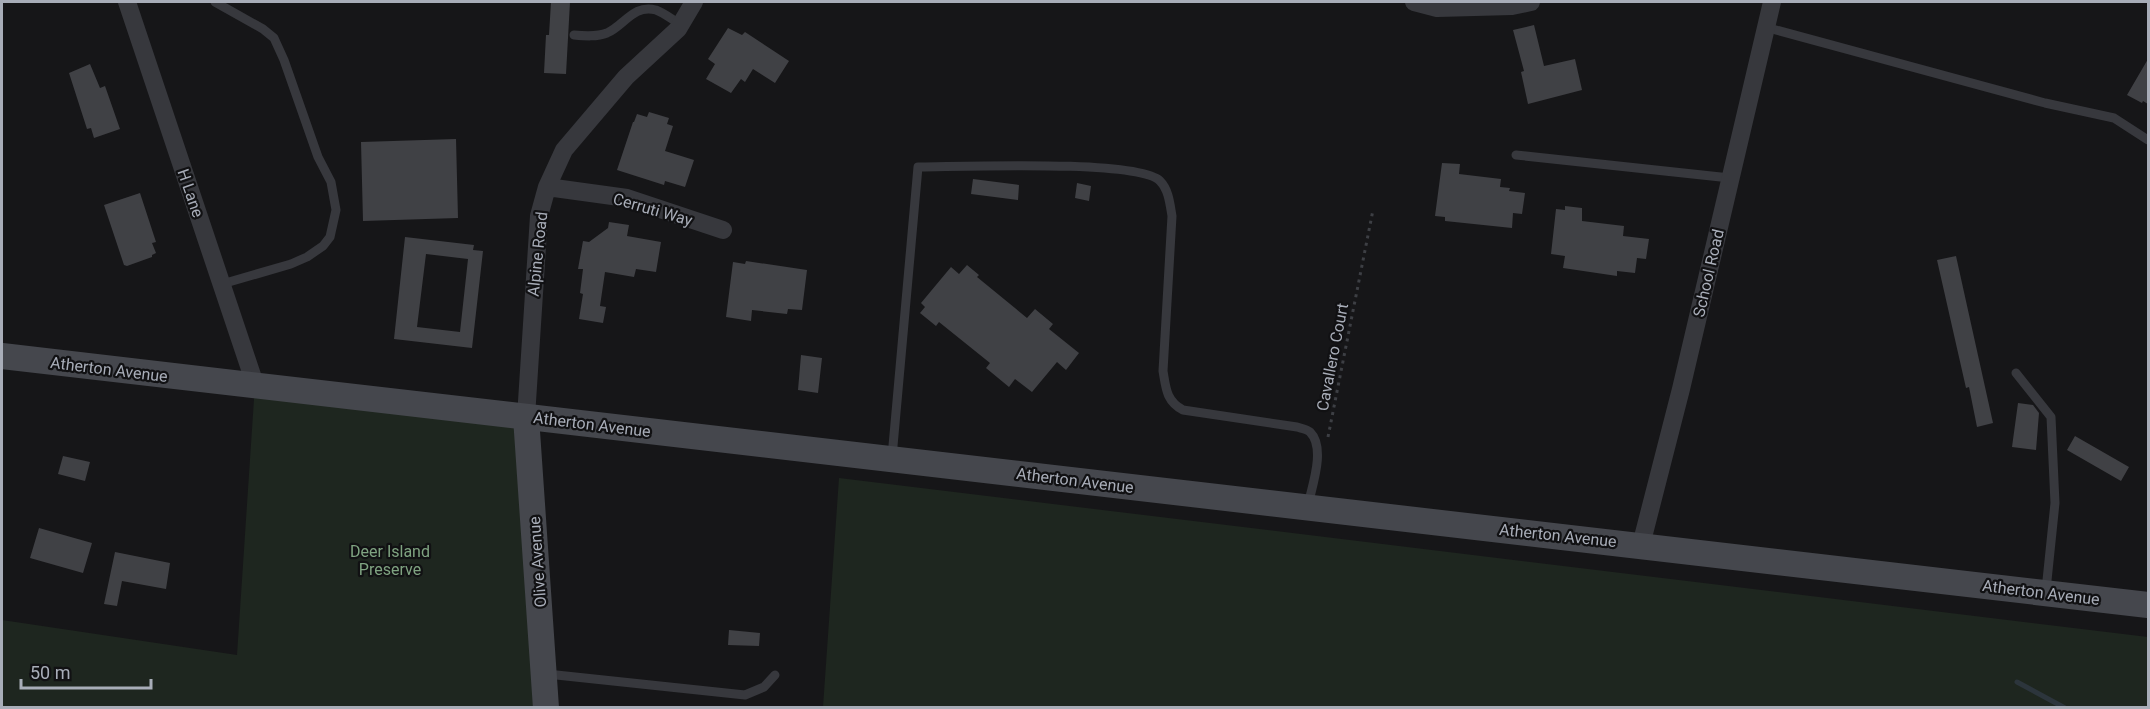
<svg xmlns="http://www.w3.org/2000/svg" width="2150" height="709" font-family="Roboto,sans-serif">
	<style>
		.green { fill: #1e261f }
		.lines { fill: none; stroke-linecap: round; stroke-linejoin: round }
		.stream { stroke: #2c353c; stroke-width: 5 }
		.building { fill: #404145; fill-rule: evenodd }
		.path { stroke: #3d3f44; stroke-width: 3; stroke-dasharray: 3 4.5; stroke-linecap: butt }
		.lane { stroke: #37383d; stroke-width: 9 }
		.street { stroke: #37383d; stroke-width: 18 }
		.secondary { stroke: #45474d; stroke-width: 26 }
		.labels { text-anchor: middle; stroke-width: 4.5; stroke-linejoin: round; paint-order: stroke }
		.street-label { font-size: 16px; fill: #a8adb8; stroke: #111113 }
		.park-label { font-size: 16px; fill: #7fa381; stroke: #111113 }
	</style>
	<rect width="100%" height="100%" fill="#161618"/>
	<path class="green" d="M255,384L526,417L546,707H2V620L237,655Z
		M839,478L2148,637V707H823Z"/>
	<g class="lines">
		<path class="stream" d="M2017,682L2065,708"/>
	</g>
	<path class="building" d="M551,2H570L566,74L544,73L546,35H549Z
		M1534,25L1544,66L1575,59L1582,90L1528,104L1521,72L1524,71L1513,30Z
		M728,28L742,35L745,32L789,61L775,83L753,69L745,82L741,79L731,93L706,79L715,64L708,59Z
		M2148,59V104L2143,101L2142,103L2127,95Z
		M90,64L100,88L105,86L120,129L94,138L91,128L87,129L69,73Z
		M649,112L669,118L667,124L673,126L665,151L694,160L685,187L665,181L664,185L617,170L633,122H634L637,114L647,117Z
		M456,139L458,218L363,221L361,142Z
		M1442,163L1460,164L1459,174L1501,179L1500,187L1510,188L1509,191L1525,193L1522,214L1513,213L1512,228L1445,221V217L1435,216Z
		M973,179L1019,185L1018,200L971,194Z
		M1077,183L1091,186L1089,201L1075,198Z
		M140,193L156,242L152,243L156,253L152,255V257L127,266L124,265L104,205Z
		M1565,206L1582,208V221L1624,226L1623,236L1649,239L1646,259L1637,258L1635,273L1617,271V276L1563,268L1565,256L1551,254L1556,209L1565,210Z
		M609,222L629,225L627,236L661,242L656,272L636,269L634,277L605,272L600,306L606,307L603,323L579,319L583,294L580,293L583,269H578L583,241L589,242L608,228Z
		M405,237L474,245L473,250L483,251L472,348L394,339ZM426,254L468,259L460,332L417,327Z
		M1956,256L1993,423L1977,427L1969,387L1966,388L1937,260Z
		M746,261L807,270L802,310L788,309L787,314L752,310L751,321L726,317L733,262L745,264Z
		M967,265L979,275L977,277L1027,318L1035,309L1053,324L1049,329L1079,353L1066,370L1057,362L1032,392L1015,379L1009,387L986,368L990,363L939,322L936,326L920,313L925,307L921,303L951,267L959,274Z
		M801,355L822,358L818,393L798,390Z
		M2018,403L2033,405L2039,413L2036,450L2012,447Z
		M2075,436L2129,467L2121,481L2067,450Z
		M63,456L90,462L85,481L58,474Z
		M39,528L92,543L83,573L30,558Z
		M115,552L170,563L166,589L122,581L117,606L104,604Z
		M729,630L760,633L759,646L728,645Z"/>
	<g class="lines">
		<path class="path" d="M1328,437L1373,210"/>
		<path class="lane" d="M215,2L263,29L274,38L284,60L318,157L331,182L336,210L330,237L323,246L307,257L291,264L222,284
			M1765,27L2045,103L2114,118L2148,140
			M574,35C585,36 597,37 607,33C625,25 633,4 656,10C664,13 673,20 680,24
			M1516,155L1730,178
			M2016,373L2051,417L2055,503L2046,590
			M892,457L918,167C957,167 1138,159 1160,181C1169,190 1170,205 1172,216L1163,371C1166,388 1166,401 1183,410L1297,427C1300,428 1307,429 1310,432C1326,448 1312,486 1308,505
			M547,674L745,695L764,687L775,675"/>
		<path class="street" d="M127,2L255,384
			M1414,2L1437,8L1512,6L1531,2
			M547,187L627,198L723,230
			M526,417L539,216L547,187L564,150L626,77L678,29L694,2
			M1641,545L1681,389L1772,2"/>
		<path class="secondary" d="M2,356L2148,605
			M526,417L546,708"/>
	</g>
	<g class="labels">
		<g class="street-label">
			<text transform="translate(191 193) rotate(71)" y="6">H Lane</text>
			<text transform="translate(653 209) rotate(16)" y="6">Cerruti Way</text>
			<text transform="translate(537 254) rotate(-84)" y="6">Alpine Road</text>
			<text transform="translate(1708 273) rotate(-77)" y="6">School Road</text>
			<text transform="translate(1332 357) rotate(-79)" y="6">Cavallero Court</text>
			<text transform="translate(109 369) rotate(7)" y="6">Atherton Avenue</text>
			<text transform="translate(592 424) rotate(7)" y="6">Atherton Avenue</text>
			<text transform="translate(1075 480) rotate(7)" y="6">Atherton Avenue</text>
			<text transform="translate(1558 535) rotate(6)" y="6">Atherton Avenue</text>
			<text transform="translate(537 562) rotate(-94)" y="6">Olive Avenue</text>
			<text transform="translate(2041 592) rotate(7)" y="6">Atherton Avenue</text>
		</g>
		<g class="park-label">
			<text x="390" y="557">Deer Island<tspan x="390" dy="18">Preserve</tspan></text>
		</g>
	</g>
	<rect width="2150" height="709" fill="none" stroke="#a8adb8" stroke-width="6"/>
	<path d="M21 679v9h130v-9" fill="none" stroke="#a8adb8" stroke-width="3"/>
	<text x="30" y="679" font-size="18" fill="#a8adb8" stroke="#111113" stroke-width="4.5" paint-order="stroke">50 m</text>
</svg>
